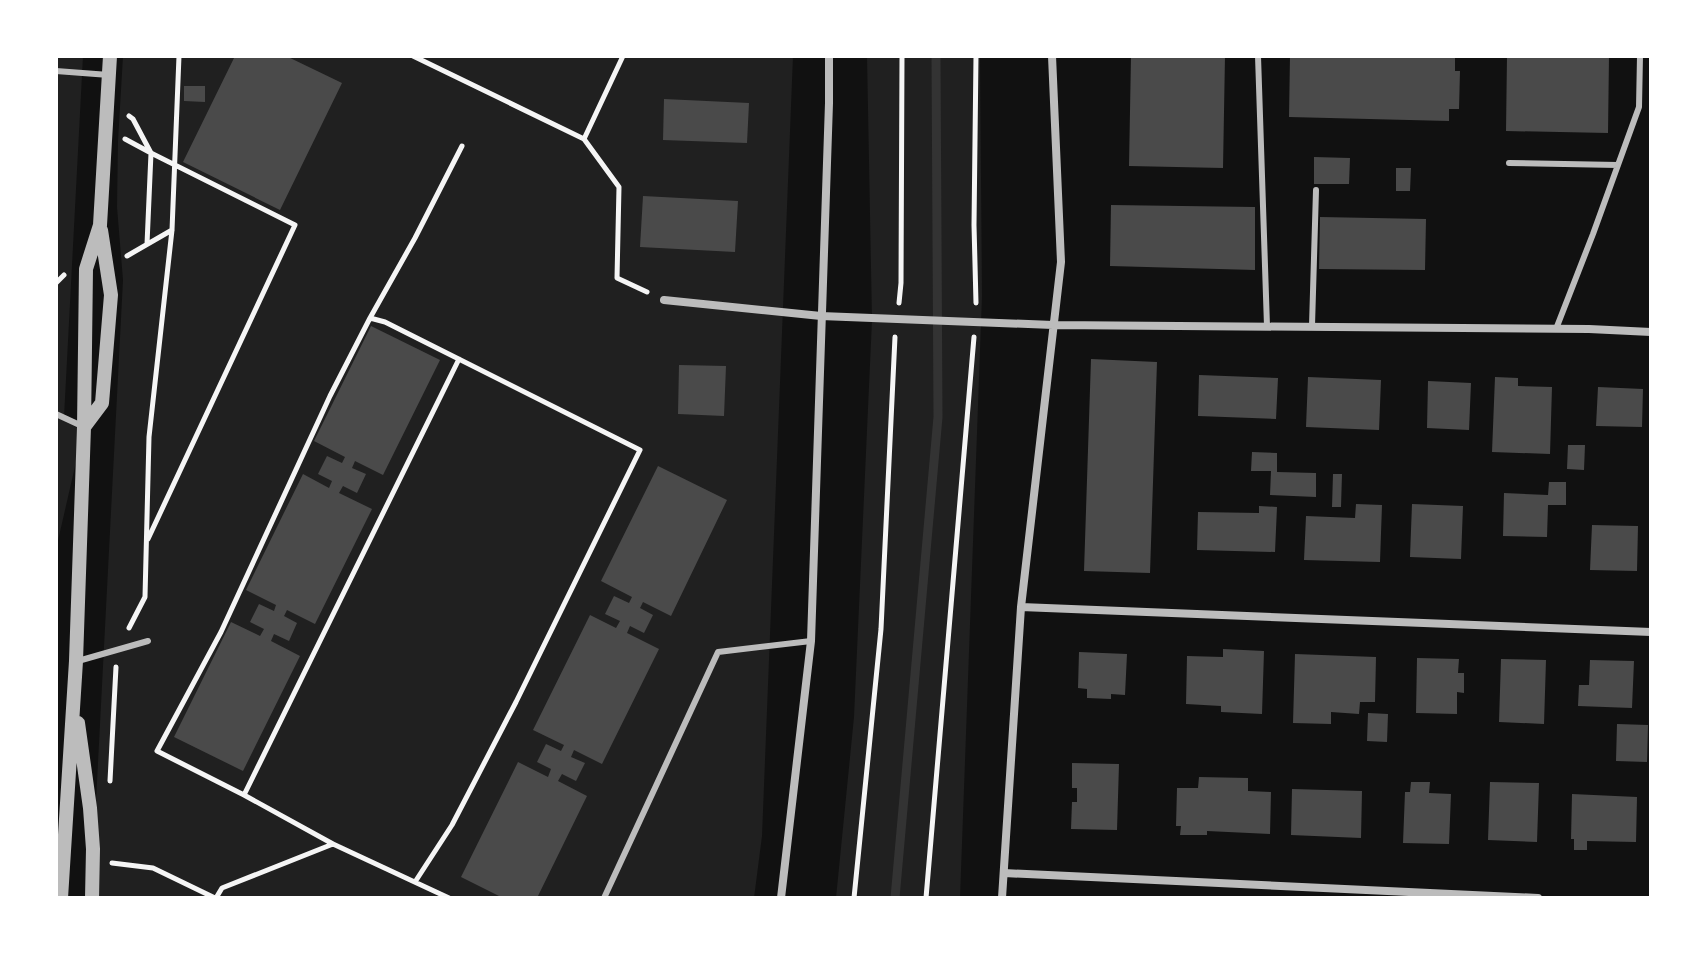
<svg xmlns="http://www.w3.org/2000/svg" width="1707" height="954" font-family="Cabin,sans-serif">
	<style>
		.green { fill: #202020 }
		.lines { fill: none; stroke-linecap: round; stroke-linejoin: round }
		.stream { stroke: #333; stroke-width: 9 }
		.building { fill: #4a4a4a }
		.path { stroke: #f5f5f5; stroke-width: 5 }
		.service { stroke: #bcbcbc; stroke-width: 6 }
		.minor { stroke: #bcbcbc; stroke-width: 8 }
		.tertiary { stroke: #bcbcbc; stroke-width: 14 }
	</style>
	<rect width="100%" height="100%" fill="#111"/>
	<path class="green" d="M56,56H83L64,417L84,427L57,545L56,564Z
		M123,56H793L762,836L754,898H91L123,280L117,207L118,141Z
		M867,56H980L982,296L960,898H836L854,717L872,320Z"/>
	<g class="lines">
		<path class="stream" d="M895,898L938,417L936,56"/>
	</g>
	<path class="building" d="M235,56H286L342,83L280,210L183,162Z
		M1131,56H1225L1223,168L1129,166Z
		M1290,56H1455V71H1460L1459,109H1449V121L1289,117Z
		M1507,56H1609L1608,133L1506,131Z
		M184,86H205V102L184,101Z
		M664,99L749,103L747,143L663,140Z
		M1314,157L1350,158L1349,184H1314Z
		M1396,168H1411L1410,191H1396Z
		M643,196L738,201L735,252L640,247Z
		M1111,205L1255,207V270L1110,266Z
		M1320,217L1426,219L1425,270L1319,269Z
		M371,326L440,360L383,475L355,461L352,468L366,474L357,493L343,486L339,493L372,509L315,624L287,610L284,616L297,623L289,641L274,634L271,641L300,656L243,771L174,737L231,622L260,636L264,629L250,622L259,604L274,611L276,605L246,590L303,474L329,488L332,481L318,474L327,456L342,463L345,457L314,441Z
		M1091,359L1157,362L1150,573L1084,571Z
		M679,365L726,366L724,416L678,414Z
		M1199,375L1278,378L1276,419L1198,416Z
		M1308,377L1381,380L1379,430L1306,427Z
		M1495,377L1518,378V386L1552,387L1550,454L1492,452Z
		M1428,381L1471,383L1469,430L1427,428Z
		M1598,387L1643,389L1642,427L1596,426Z
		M1568,445H1585L1584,470L1567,469Z
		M1252,452L1277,453V472L1316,473V497L1270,495L1271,471H1251Z
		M658,466L727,500L671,616L643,602L640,608L653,615L644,633L630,626L627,633L659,649L602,764L574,750L571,757L585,763L576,781L562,774L558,781L587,796L537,898H503L461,877L518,762L548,777L551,769L537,762L546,744L561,751L564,745L533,730L590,615L616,628L620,621L605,614L614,596L629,603L632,597L601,581Z
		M1333,474H1342L1341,507H1332Z
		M1549,482H1566V505H1548L1547,537L1503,536L1504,493L1548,495Z
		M1356,504L1382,505L1380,562L1304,560L1306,516L1355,518Z
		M1412,504L1463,506L1461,559L1410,557Z
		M1259,506L1277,507L1275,552L1197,550L1198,512L1259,513Z
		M1592,525L1638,526L1637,571L1590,570Z
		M1223,649L1264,651L1262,714L1221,712V706L1186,704L1187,656L1223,657Z
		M1079,652L1127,654L1125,695L1111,694V699L1087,698V689L1078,688Z
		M1295,654L1376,657L1375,702H1360L1359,714L1331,712V724L1293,723Z
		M1417,658L1459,659L1458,673H1464V693L1457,692V714L1416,713Z
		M1501,659L1546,660L1544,724L1499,722Z
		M1590,660L1634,661L1632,708L1578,706L1579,685H1589Z
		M1368,713L1388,714L1387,742L1367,741Z
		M1617,724L1648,725L1647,762L1616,761Z
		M1072,763L1119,764L1117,830L1071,829L1072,802H1077V788H1072Z
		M1199,777L1248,778V791L1271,792L1270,834L1207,831V835H1180L1181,826H1176L1177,788H1198Z
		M1411,782H1430L1429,793L1451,794L1449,844L1403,843L1405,792H1410Z
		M1490,782L1539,783L1537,842L1488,840Z
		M1292,789L1362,791L1361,838L1291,835Z
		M1572,794L1637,797L1636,842L1587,841V850H1574V839H1571Z"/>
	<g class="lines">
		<path class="path" d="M413,56L584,139L623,56
			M976,56L974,225L976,303
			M129,116L133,119L151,153L147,244
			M125,139L151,153L295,225L148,539
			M584,139L619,187L617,278L647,292
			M127,256L172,230
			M56,283L64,275
			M899,303L901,283L902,56
			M370,318L385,322L640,450L516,702L452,825L415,882
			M129,628L145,597L149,437L172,230L179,56
			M110,781L116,667
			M244,795L459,359
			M333,844L244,795L157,751L221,632L330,396L370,318L415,238L462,146
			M112,863L153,868L215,898
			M216,898L222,888L333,844L449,898
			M854,898L881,629L895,337
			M926,898L974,337"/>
		<path class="service" d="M1258,56L1267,326
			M56,71L109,75
			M1509,163L1618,165
			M1312,326L1316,190
			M1556,329L1593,234L1639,107L1640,56
			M56,414L84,427
			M78,661L148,641
			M604,898L718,652L811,641"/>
		<path class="minor" d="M664,300L821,316L1053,325L1589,329L1651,332
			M1021,607L1651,632
			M1004,873L1538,898
			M781,898L811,641L829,103V56
			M1002,898L1021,607L1061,262L1052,56"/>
		<path class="tertiary" d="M84,427L102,403L111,295L101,230
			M78,723L90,808L93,849L92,898
			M61,898L76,661L84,427L86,269L100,225L110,56"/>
	</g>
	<rect width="1707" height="954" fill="none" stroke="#ffffff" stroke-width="116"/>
</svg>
